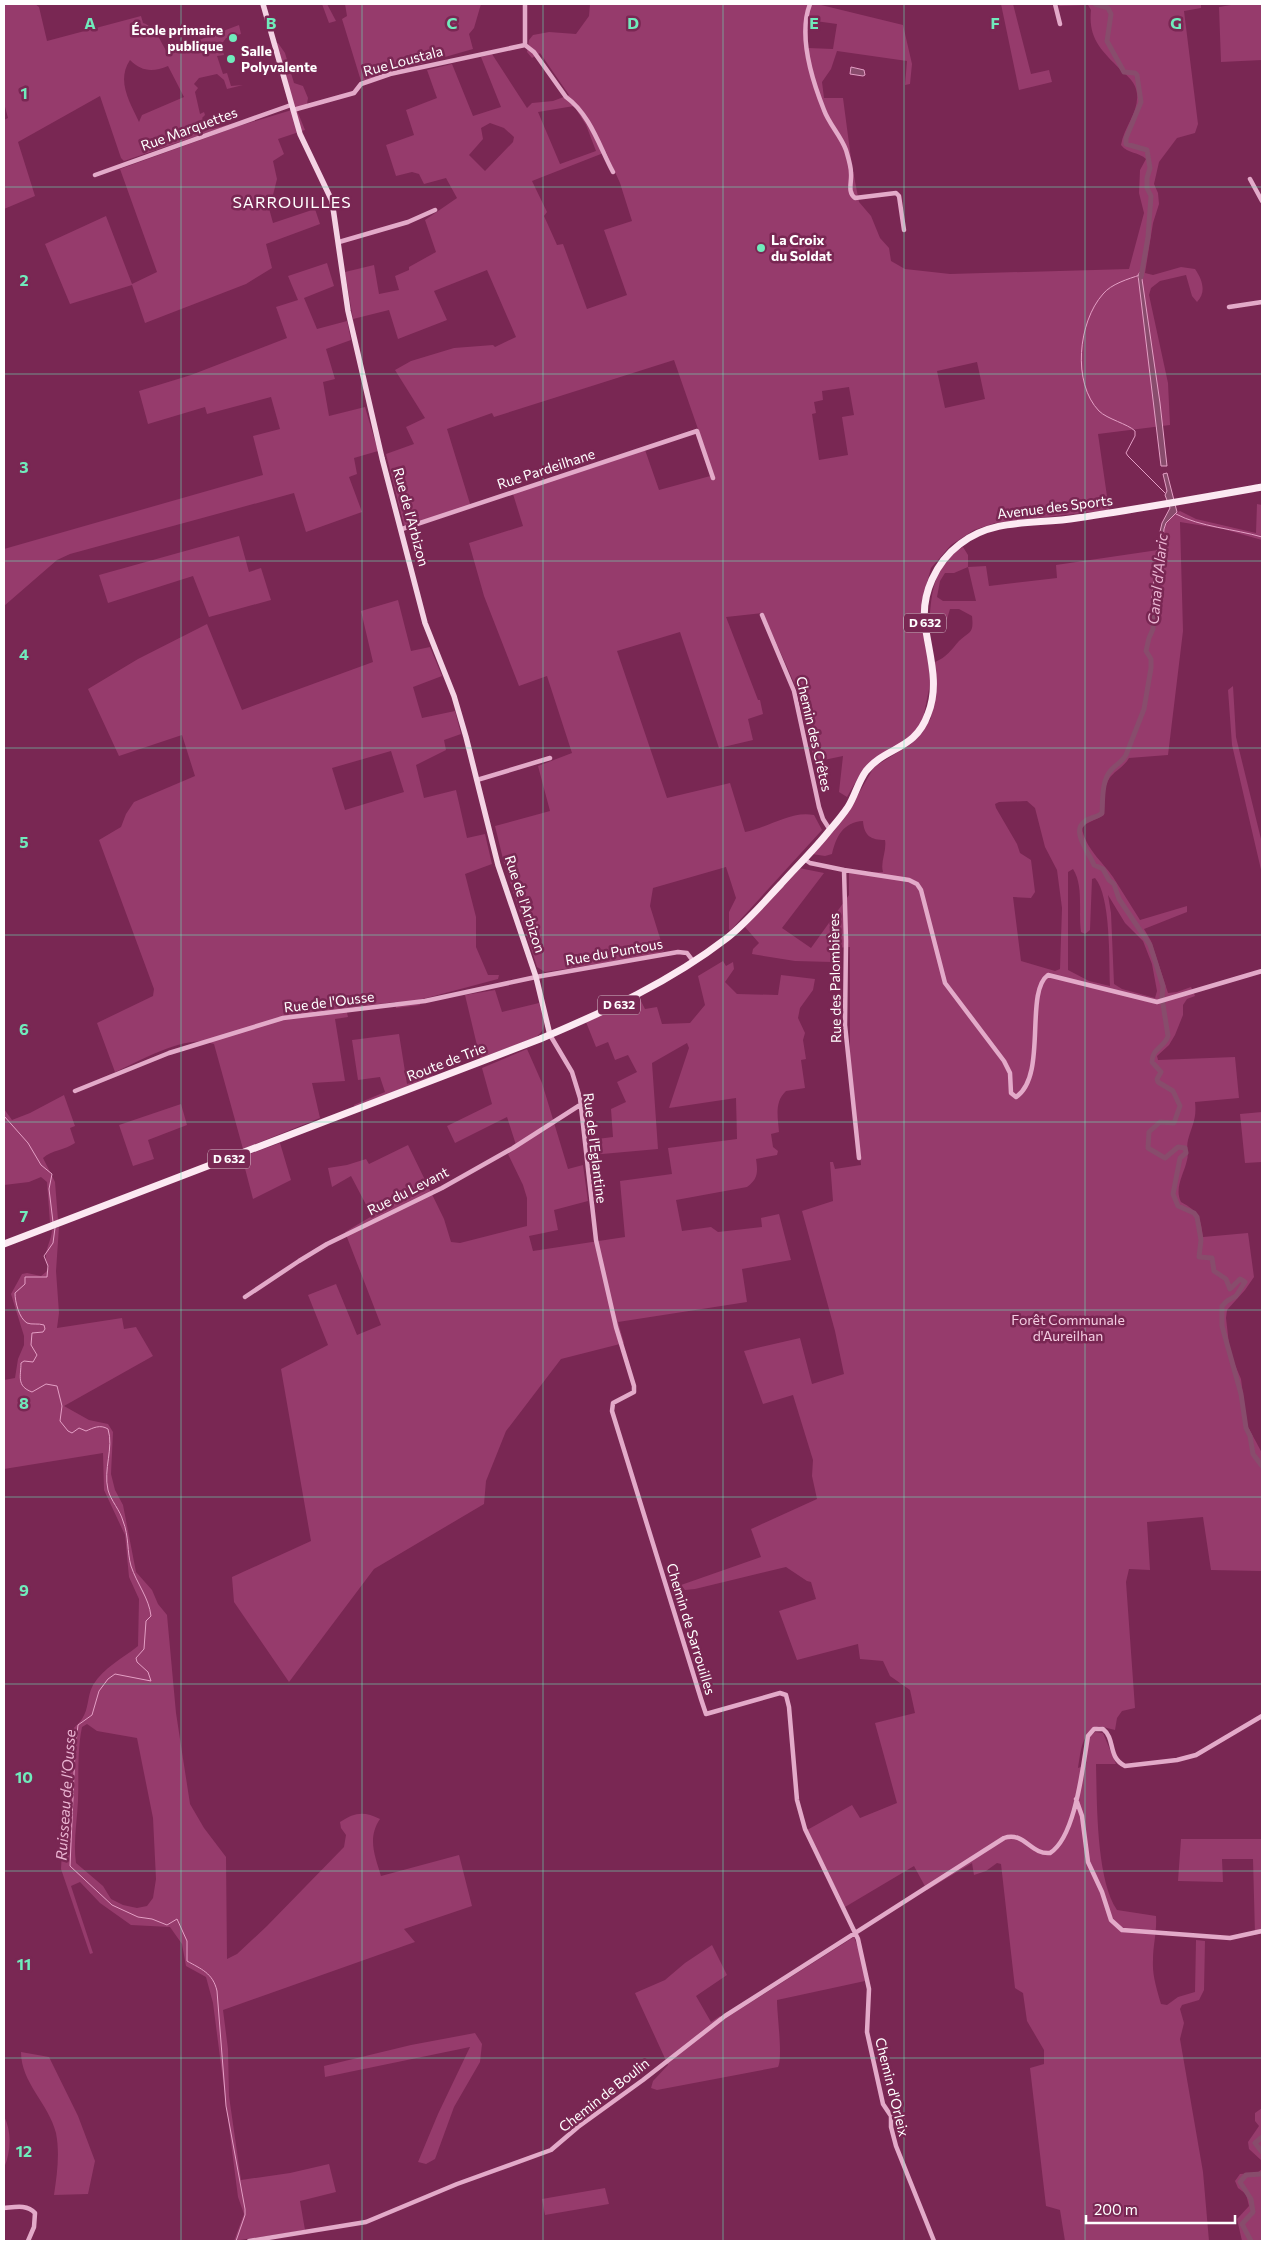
<svg xmlns="http://www.w3.org/2000/svg" width="1266" height="2245" font-family="Commissioner,sans-serif">
	<style>
		.green { fill: #963b6c; fill-rule: evenodd }
		.water { fill: #884c6c; stroke: #e49fc5 }
		.lines { fill: none; stroke-linecap: round; stroke-linejoin: round }
		.stream { stroke: #e49fc5; stroke-width: 1 }
		.canal { stroke: #884c6c; stroke-width: 5 }
		.street { stroke: #e3aac9; stroke-width: 4.5 }
		.secondary { stroke: #f4d3e4; stroke-width: 5.5 }
		.primary { stroke: #fce9f2; stroke-width: 7 }
		.grid { fill: none; stroke: #70ebbc; stroke-width: 1; stroke-opacity: 0.55 }
		.poi-dot { fill: #70ebbc; stroke: #792753; stroke-width: 2 }
		.labels { text-anchor: middle; stroke-width: 5; stroke-linejoin: round; paint-order: stroke }
		.shield { fill: #792753; stroke: #d7becb; stroke-width: 1 }
		.shield-label { font-size: 12px; font-weight: bold; fill: #fff }
		.poi-label { font-size: 14px; font-weight: bold; fill: #fff; stroke: #792753; text-anchor: start }
		.street-label { font-size: 14px; fill: #fff; stroke: #792753 }
		.park-label { font-size: 14px; fill: #f3cce1; stroke: #792753 }
		.water-label { font-size: 15px; font-style: italic; fill: #ebb5d3; stroke: #792753 }
		.quarter-label { font-size: 16px; letter-spacing: 1px; fill: #fff; stroke: #792753 }
		.grid-label { font-size: 16px; text-anchor: middle; font-weight: bold; fill: #70ebbc; stroke: #792753; stroke-width: 5; stroke-linejoin: round; paint-order: stroke }
	</style>
	<rect width="100%" height="100%" fill="#792753"/>
	<path class="green" d="M4,4H35L39,7L47,41L141,16L143,23C156,27 160,41 167,52L239,25L241,34L226,38L221,45L224,55L217,56L223,74L227,73L231,86L243,85L227,89L224,80L217,74L199,78L194,84L198,88L195,92L200,114L204,112L205,115L202,118L206,123L213,125L212,129L238,122L124,161L121,158L100,96L18,142L35,196L4,209V120L8,118L4,103ZM130,60C142,72 153,72 168,66L184,97L142,115L139,122C130,102 116,81 130,60Z
		M322,4H327L336,21L329,23Z
		M345,4H481L474,28L469,34L473,49L361,81L342,19L347,16Z
		M590,4H817L903,25L912,64L910,84L905,85L907,61L837,51L831,69L822,82L824,98H843L852,166L859,202L871,216L880,238L889,248L891,261L905,269L950,274L1129,269L1144,213L1139,193L1140,170L1146,159C1139,152 1128,154 1121,145C1124,127 1139,112 1137,94C1136,82 1128,77 1120,69C1101,50 1088,38 1091,10L1088,5L1060,6L1056,4H1201V8L1184,11L1198,124L1195,133L1177,138L1159,162L1154,184L1158,193L1159,204L1153,223L1145,273L1153,275L1181,267L1195,269C1202,279 1207,292 1197,302L1192,296L1186,275L1160,281L1151,288L1149,295L1168,383L1170,425L1098,434L1109,510L995,523L974,530L951,545L931,568L925,590L930,684L923,719L916,731L859,776L847,797L839,792L843,756L814,762L803,703L763,613L726,617L758,700H760L763,714L748,719L753,740L719,748L680,632L617,651L667,798L730,783L745,832C768,828 791,810 814,815L822,830L730,931L729,929V912L736,898L726,867L653,888L650,906L664,951L655,955L545,972L537,967L504,863L495,826L550,811L538,766L572,753L547,676L519,686L484,596L469,543L523,526L513,494L644,447L659,490L714,475L674,360L494,417L492,413L447,429L471,507L405,529L386,454L414,444L406,427L425,418L395,370L411,361L454,348L493,345L495,347L516,337L487,270L434,291L447,320L398,339L389,310L353,319L345,272L374,265L379,294L399,290L395,276L409,270V267L436,252L425,220L457,198L446,178L424,184L419,174L412,172L396,176L386,145L414,135L406,110L437,98L427,70L452,64L473,116L501,107L481,57L492,54L527,108L532,103L553,101L569,95L540,53L532,58L527,52L529,40L533,35L549,32L576,34L589,16ZM808,20L837,24L833,49L808,48ZM574,106L586,125L596,151L560,164L538,112ZM490,123L504,128L514,137L513,142L485,171L469,155L483,139L481,128ZM606,152L620,183L632,221L604,230L627,295L587,309L563,244L557,245L544,216L547,212L532,181ZM977,362L985,399L945,408L937,371ZM849,387L854,415L842,417L848,455L819,460L812,414L816,413L814,402L823,400L822,391Z
		M1001,4H1013L1031,74L1049,70L1052,82L1019,90Z
		M1237,4H1262V60L1221,62L1219,7Z
		M276,43H278L285,53L294,83L303,86L308,98L307,104L296,108L305,130L278,139L284,154L273,161L277,179L272,199L267,201L273,223L315,209L320,224L266,244L272,268L246,284L145,323L132,285L70,304L45,244L106,216L132,284L157,272L120,169L239,126L295,109Z
		M327,263L334,286L304,298L317,329L347,321L351,340L326,349L335,379L323,382L329,416L365,407L378,451L354,458L357,474L349,477L362,512L306,532L294,493L70,554L57,560L4,606V549L263,475L253,436L280,429L271,397L207,414L205,407L148,424L139,391L191,375L287,338L276,307L298,300L288,276Z
		M1257,504L1262,505V540L1223,529L1180,522L1183,631L1168,755L1129,758C1124,767 1114,771 1109,779C1103,788 1104,805 1104,815L1086,824L1082,828C1085,848 1102,861 1113,877C1122,891 1131,906 1140,920L1187,906V912L1144,929L1151,941L1168,993L1177,992L1191,987L1195,996L1187,999L1183,1005V1015L1175,1035L1169,1045L1157,1056L1158,1060L1235,1057L1239,1098L1195,1102C1197,1119 1192,1125 1188,1140C1186,1147 1189,1154 1187,1160C1184,1174 1174,1188 1181,1202C1198,1211 1201,1218 1203,1237L1248,1233L1254,1277L1245,1290L1227,1310L1226,1318L1230,1353L1241,1379L1247,1425L1262,1453V1571L1211,1570L1203,1517L1147,1522L1150,1570L1129,1569L1126,1582L1135,1708L1122,1711L1117,1718L1115,1730L1099,1726C1081,1733 1081,1751 1078,1768L1084,1766L1090,1736L1095,1732L1103,1733L1116,1764H1096C1097,1800 1096,1880 1117,1910L1156,1916C1157,1932 1153,1945 1153,1960C1152,1975 1157,1990 1161,2004L1167,2005L1178,1997L1195,1992L1196,1940L1205,1941L1204,1990L1199,2000L1182,2005L1180,2009L1184,2023L1180,2039L1203,2172L1209,2241H1065L1060,2210L1046,2206L1030,2068L1044,2064V2050L1027,2021L1023,1993L1015,1988L1001,1864L997,1863L986,1871L974,1875L972,1863L927,1890L914,1866L845,1907L807,1830L852,1805L860,1818L897,1803L875,1723L915,1713L910,1690L890,1676L883,1661L860,1659L858,1644L797,1660L779,1611L816,1599L811,1582L807,1581L786,1567L695,1589L685,1590L681,1585L761,1557L751,1529L817,1499L812,1476L813,1460L793,1395L763,1404L744,1351L800,1338L812,1384L844,1374L835,1331L802,1211L833,1201L830,1162H833L835,1169L861,1165L850,1063V947L835,948L832,962L795,961L752,954L753,949L759,943L745,927L799,868L824,873L782,928L811,948L849,895V873L883,872C880,862 887,851 885,840C871,840 864,836 863,821C843,822 836,837 832,854L825,856L812,854L855,800L874,767L911,744L922,733L931,718L935,692V662C947,657 951,650 959,641C970,631 974,634 972,616L959,609H950L947,619L939,628L929,629C931,596 932,565 963,547L968,555V567L986,566L989,586L1057,578L1056,565L1158,550L1151,605H1156L1164,529C1166,522 1173,514 1180,511L1196,519L1256,533ZM968,567L976,601H943L937,597L940,581L945,573H954ZM1027,801L1035,808L1045,847L1057,870L1062,908L1060,969L1055,971L1021,961L1013,897L1031,898L1035,892L1031,860L1020,853L1017,844L996,808L995,804L999,802ZM1073,869C1084,886 1078,912 1081,932L1085,934L1090,930L1092,879L1095,878C1111,896 1109,961 1110,986L1089,981L1068,970V872ZM1108,895L1125,923L1143,941L1152,964L1157,991L1155,998L1122,989L1114,984L1111,913Z
		M239,536L249,572L261,568L271,600L209,617L193,576L108,603L99,575Z
		M398,600L411,651L430,647L442,676L413,687L422,718L455,711L461,734L444,740L446,750L416,765L424,798L456,790L467,838L485,834L492,864L465,874L476,917V947L488,975H499L498,979L419,1000L420,1005L396,1008L395,1002L346,1008L348,1017L335,1019L345,1081L312,1083L320,1118L243,1149L214,1044C186,1033 141,1061 115,1072L97,1023L153,996L154,989L99,840L121,827L126,814L134,802L195,776L182,735L119,756L88,689L138,659L207,624L242,710L373,662L361,611ZM391,751L404,792L345,810L332,768Z
		M1233,686L1236,737L1262,843V874L1232,745L1228,690Z
		M723,961L726,966L733,962L734,969L725,982L737,994L778,995L781,975L815,979L813,990L800,1008L798,1018L805,1033L803,1040L806,1059L801,1060L805,1088L786,1091C774,1102 778,1118 779,1132L771,1134L773,1147L778,1151L777,1155L756,1159C758,1172 758,1179 747,1187L676,1200L682,1231L711,1227L718,1232L762,1227L761,1218L779,1214L791,1260L742,1269L747,1302L618,1322L624,1343L561,1359L506,1431L486,1481L484,1504L374,1569L289,1682L234,1602L232,1577L311,1541L281,1369L328,1345L308,1295L336,1284L357,1335L381,1325L345,1232L372,1216L351,1176L332,1187L328,1168L347,1165L366,1159L369,1164L408,1145L444,1219L451,1242L460,1243L527,1226V1198L523,1185L508,1154L517,1148L507,1117L455,1143L447,1126L492,1104L482,1068L527,1049L542,1083L568,1169L583,1165L588,1201L554,1210L558,1230L529,1236L533,1251L625,1237L620,1181L672,1174L668,1148L737,1139L736,1098L669,1108L689,1048L687,1043L652,1063L658,1149L591,1155L589,1140L613,1137L611,1109L626,1102L617,1082L637,1072L628,1055L615,1060L608,1042L596,1047L586,1022L640,999L645,1009L657,1007L662,1024L690,1023L705,1005L698,976Z
		M495,990L502,1012L539,1003C543,1017 550,1029 534,1038L480,1058L465,995Z
		M399,1034L407,1084L433,1075L434,1077L355,1108L354,1105L385,1092L380,1077L358,1080L352,1040Z
		M64,1095L75,1126L70,1128L75,1143C65,1150 52,1150 43,1158L55,1182L58,1220L50,1223L47,1182L41,1177L29,1182L4,1185V1109L12,1120L30,1113Z
		M181,1104L187,1125L148,1140L154,1159L133,1166L119,1125Z
		M1262,1112V1162L1245,1163L1240,1114Z
		M280,1143L291,1180L253,1199L242,1157Z
		M59,1227L56,1271L59,1313L57,1328L122,1318L124,1329L136,1327L153,1356L64,1406L89,1420L108,1424L113,1432L111,1474L115,1490L123,1505L136,1572L152,1590L158,1604L167,1615L176,1713L190,1804L204,1828L226,1857L227,1959L237,1954L267,1926L344,1847L346,1835L341,1828L340,1822C355,1812 364,1811 380,1819C367,1838 375,1856 381,1876L459,1855L472,1906L404,1929L415,1942L223,2010L228,2049L229,2096L241,2180L290,2173L329,2164L336,2192L300,2201L305,2230L234,2241L244,2214L238,2197L213,2003L206,1977L186,1966L182,1944L170,1927L131,1925L100,1903L80,1882L71,1886L93,1953L90,1954L61,1869L62,1851L70,1830L71,1780L67,1737C71,1729 77,1726 82,1719C89,1709 87,1696 93,1685C104,1667 122,1659 138,1646L139,1599L129,1577L125,1535L104,1490L103,1453L4,1469V1380L15,1378L18,1359L24,1345V1336L11,1294L22,1274L27,1273L41,1276L46,1272L49,1267C41,1254 51,1244 52,1230ZM87,1724L97,1731L137,1738L153,1818L156,1879L153,1898L147,1906L137,1908L123,1905L111,1899L103,1886L76,1863C73,1843 77,1822 78,1801C79,1776 77,1751 82,1727Z
		M1181,1839H1262V1933L1255,1935L1253,1859H1222L1223,1882L1178,1881Z
		M854,1937L861,1956L865,1981L777,2000C777,2014 783,2058 778,2067L657,2090L651,2088L653,2081L668,2065L635,1993L665,1980L685,1963L712,1945L727,1975L696,1996L711,2022L720,2016L723,2020Z
		M475,2033L482,2044L480,2062L454,2107L435,2159L426,2164L418,2162L438,2114L470,2047L325,2077L324,2066L411,2045Z
		M21,2052L49,2057L78,2116L95,2161L88,2194L54,2195C57,2174 60,2154 56,2133C49,2104 21,2083 21,2052Z
		M1262,2108V2161L1249,2149L1248,2142L1259,2126L1255,2121V2113Z
		M4,2116C12,2132 11,2152 4,2168Z
		M1262,2169V2241H1242L1237,2219L1249,2206L1246,2194L1238,2188L1235,2181L1240,2174L1257,2173Z
		M605,2188L609,2204L545,2215L542,2199Z"/>
	<path class="water" d="M851,67L864,70L865,75L863,76L850,74Z
		M1140,272L1143,273L1142,279L1160,403L1167,466H1161L1138,275Z
		M1167,473L1177,512L1166,523L1164,529L1156,605H1151L1159,536L1162,523L1170,508L1165,495L1167,491L1163,474Z"/>
	<g class="lines">
		<path class="stream" d="M1140,275C1128,279 1111,284 1103,294C1078,322 1072,383 1099,411C1107,419 1128,424 1135,431V436L1126,453L1128,456L1165,493
			M1176,514C1200,527 1235,529 1262,537
			M4,1116L28,1143L41,1165L52,1174L49,1189L53,1222
			M55,1228L53,1243L44,1256L48,1266L47,1277H25V1284L15,1293C15,1302 19,1318 27,1323C32,1325 38,1323 44,1325L45,1329L43,1332L32,1333L31,1345L37,1355L33,1362L24,1361L21,1363C21,1376 16,1386 32,1392L46,1384L57,1386L62,1406L60,1421L68,1431L72,1433L79,1428L86,1431C93,1428 100,1424 108,1429C114,1448 103,1469 108,1490C111,1501 120,1510 123,1521C129,1536 127,1552 131,1566C137,1584 149,1598 151,1616L146,1621L144,1649L136,1658L137,1662L148,1672L151,1681L115,1674L108,1679L99,1691L92,1715L78,1725L75,1751L70,1866L112,1905L138,1917L152,1919L167,1925L177,1919L187,1941V1961C201,1969 213,1973 217,1991L226,2106L245,2209V2215L236,2241"/>
		<path class="canal" d="M1095,4L1108,8L1111,14L1107,41L1124,72L1135,73L1137,75L1141,102L1126,138V144L1147,150L1150,168L1147,178V188L1151,196L1148,237L1141,277
			M1154,601L1153,629L1149,638L1146,651L1151,659V668L1144,709L1126,755C1122,762 1117,764 1112,769C1101,780 1103,800 1102,813C1097,818 1089,817 1084,822C1071,832 1090,854 1094,865L1103,869L1109,880L1114,884L1119,899L1150,945L1163,986L1162,998L1168,1036C1165,1047 1152,1048 1152,1062L1161,1072L1157,1079L1158,1082L1173,1091L1180,1106L1174,1123L1160,1122L1149,1132L1148,1148L1165,1158L1178,1147L1185,1148L1186,1153L1180,1158L1173,1194L1178,1206L1194,1213L1197,1217L1201,1240L1199,1257L1212,1258L1214,1271L1226,1279L1230,1289L1240,1279L1245,1282L1236,1296L1227,1301L1222,1306V1326L1241,1394L1246,1428L1250,1436L1253,1454L1262,1466
			M1262,2137L1255,2143L1262,2152
			M1251,2241L1242,2224L1253,2212L1251,2199L1240,2182L1246,2175L1262,2174"/>
		<path class="street" d="M525,4V45L534,52L566,97C590,114 600,148 613,172
			M810,4C798,35 812,80 824,110C829,124 841,136 846,150C848,157 851,166 851,173C852,182 847,192 855,198L896,193L899,196L904,230
			M1055,4L1060,24
			M293,110L354,93L361,84L390,74L525,45
			M95,175L291,105
			M1250,179L1262,201
			M339,242L408,222L435,210
			M1229,307L1262,302
			M402,529L697,431L713,478
			M762,615L794,691L819,807L823,819L830,830
			M477,780L550,758
			M804,859L810,863L844,870L846,941L845,1025L859,1158
			M844,870L909,880L917,884L921,890L945,983L1004,1061L1010,1073L1011,1093L1016,1097C1048,1076 1024,992 1048,975L1157,1002L1262,971
			M550,1035L572,1072L580,1098L596,1240L616,1327L634,1386V1392L613,1403L612,1411L701,1699L706,1714L780,1693L786,1695L789,1707L797,1800L805,1829L858,1939L869,1989L867,2032L883,2104L891,2116V2127L896,2146L934,2241
			M75,1091L169,1053L283,1018L425,1001L536,977L678,952L687,953L693,961
			M245,1297L299,1261L327,1244L442,1188L513,1148L580,1105
			M1076,1799L1082,1816L1088,1862L1102,1892L1111,1920L1122,1930L1230,1938L1262,1931
			M4,2208C15,2207 27,2204 35,2213L34,2227L28,2241
			M249,2241L366,2222L457,2184L551,2150L578,2127L643,2080L725,2016L1004,1838C1024,1831 1031,1855 1050,1853C1076,1837 1083,1764 1088,1736L1094,1729H1103C1116,1739 1107,1757 1125,1766L1177,1760L1196,1755L1262,1716"/>
		<path class="secondary" d="M263,4L300,134L332,201L348,311L382,458L425,623L454,696L466,737L498,865L536,977L550,1035"/>
		<path class="primary" d="M4,1244L540,1039C606,1011 670,982 727,938C747,922 764,902 781,884C797,866 814,850 829,831C835,824 842,816 848,807C855,796 858,782 866,771C886,746 915,751 928,714C940,684 929,655 925,624C921,594 936,562 960,544C994,517 1037,525 1077,518C1139,509 1200,498 1262,487"/>
	</g>
	<path class="grid" d="M181,4V2241M362,4V2241M543,4V2241M723,4V2241M904,4V2241M1085,4V2241M4,187H1262M4,374H1262M4,561H1262M4,748H1262M4,935H1262M4,1122H1262M4,1310H1262M4,1497H1262M4,1684H1262M4,1871H1262M4,2058H1262"/>
	<g class="poi-dot">
		<circle cx="233" cy="38" r="5"/>
		<circle cx="231" cy="59" r="5"/>
		<circle cx="761" cy="248" r="5"/>
	</g>
	<g class="labels">
		<g class="shield">
			<rect x="904" y="613.5" width="42" height="19" rx="4"/>
			<rect x="598" y="995.5" width="42" height="19" rx="4"/>
			<rect x="208" y="1149.5" width="42" height="19" rx="4"/>
		</g>
		<g class="shield-label">
			<text x="925" y="627">D 632</text>
			<text x="619" y="1009">D 632</text>
			<text x="229" y="1163">D 632</text>
		</g>
		<g class="poi-label">
			<text x="223" y="35" text-anchor="end">École primaire<tspan x="223" dy="16">publique</tspan></text>
			<text x="241" y="56">Salle<tspan x="241" dy="16">Polyvalente</tspan></text>
			<text x="771" y="245">La Croix<tspan x="771" dy="16">du Soldat</tspan></text>
		</g>
		<g class="street-label">
			<text transform="translate(403 61) rotate(-15)" y="5">Rue Loustala</text>
			<text transform="translate(189 129) rotate(-20)" y="5">Rue Marquettes</text>
			<text transform="translate(546 469) rotate(-18)" y="5">Rue Pardeilhane</text>
			<text transform="translate(1055 507) rotate(-7)" y="5">Avenue des Sports</text>
			<text transform="translate(411 517) rotate(75)" y="5">Rue de l'Arbizon</text>
			<text transform="translate(814 734) rotate(77)" y="5">Chemin des Crêtes</text>
			<text transform="translate(525 904) rotate(72)" y="5">Rue de l'Arbizon</text>
			<text transform="translate(614 952) rotate(-10)" y="5">Rue du Puntous</text>
			<text transform="translate(835 978) rotate(-91)" y="5">Rue des Palombières</text>
			<text transform="translate(329 1002) rotate(-7)" y="5">Rue de l'Ousse</text>
			<text transform="translate(446 1062) rotate(-21)" y="5">Route de Trie</text>
			<text transform="translate(595 1148) rotate(83)" y="5">Rue de l'Eglantine</text>
			<text transform="translate(408 1191) rotate(-27)" y="5">Rue du Levant</text>
			<text transform="translate(691 1629) rotate(73)" y="5">Chemin de Sarrouilles</text>
			<text transform="translate(892 2087) rotate(76)" y="5">Chemin d'Orleix</text>
			<text transform="translate(604 2095) rotate(-38)" y="5">Chemin de Boulin</text>
		</g>
		<g class="park-label">
			<text x="1068" y="1325">Forêt Communale<tspan x="1068" dy="16">d'Aureilhan</tspan></text>
		</g>
		<g class="water-label">
			<text transform="translate(1158 579) rotate(-84)" y="5">Canal d'Alaric</text>
			<text transform="translate(66 1795) rotate(-86)" y="5">Ruisseau de l'Ousse</text>
		</g>
		<g class="quarter-label">
			<text x="292" y="208">SARROUILLES</text>
		</g>
	</g>
	<g class="grid-label">
		<text x="90" y="29">A</text>
		<text x="271" y="29">B</text>
		<text x="452" y="29">C</text>
		<text x="633" y="29">D</text>
		<text x="814" y="29">E</text>
		<text x="995" y="29">F</text>
		<text x="1176" y="29">G</text>
		<text x="24" y="99">1</text>
		<text x="24" y="286">2</text>
		<text x="24" y="473">3</text>
		<text x="24" y="660">4</text>
		<text x="24" y="848">5</text>
		<text x="24" y="1035">6</text>
		<text x="24" y="1222">7</text>
		<text x="24" y="1409">8</text>
		<text x="24" y="1596">9</text>
		<text x="24" y="1783">10</text>
		<text x="24" y="1970">11</text>
		<text x="24" y="2157">12</text>
	</g>
	<rect width="1266" height="2245" fill="none" stroke="#ffffff" stroke-width="10"/>
	<path d="M1086 2215v8h149v-8" fill="none" stroke="#ffffff" stroke-width="2.5"/>
	<text x="1094" y="2215" font-size="15" fill="#ffffff" stroke="#792753" stroke-width="4" paint-order="stroke">200 m</text>
</svg>
